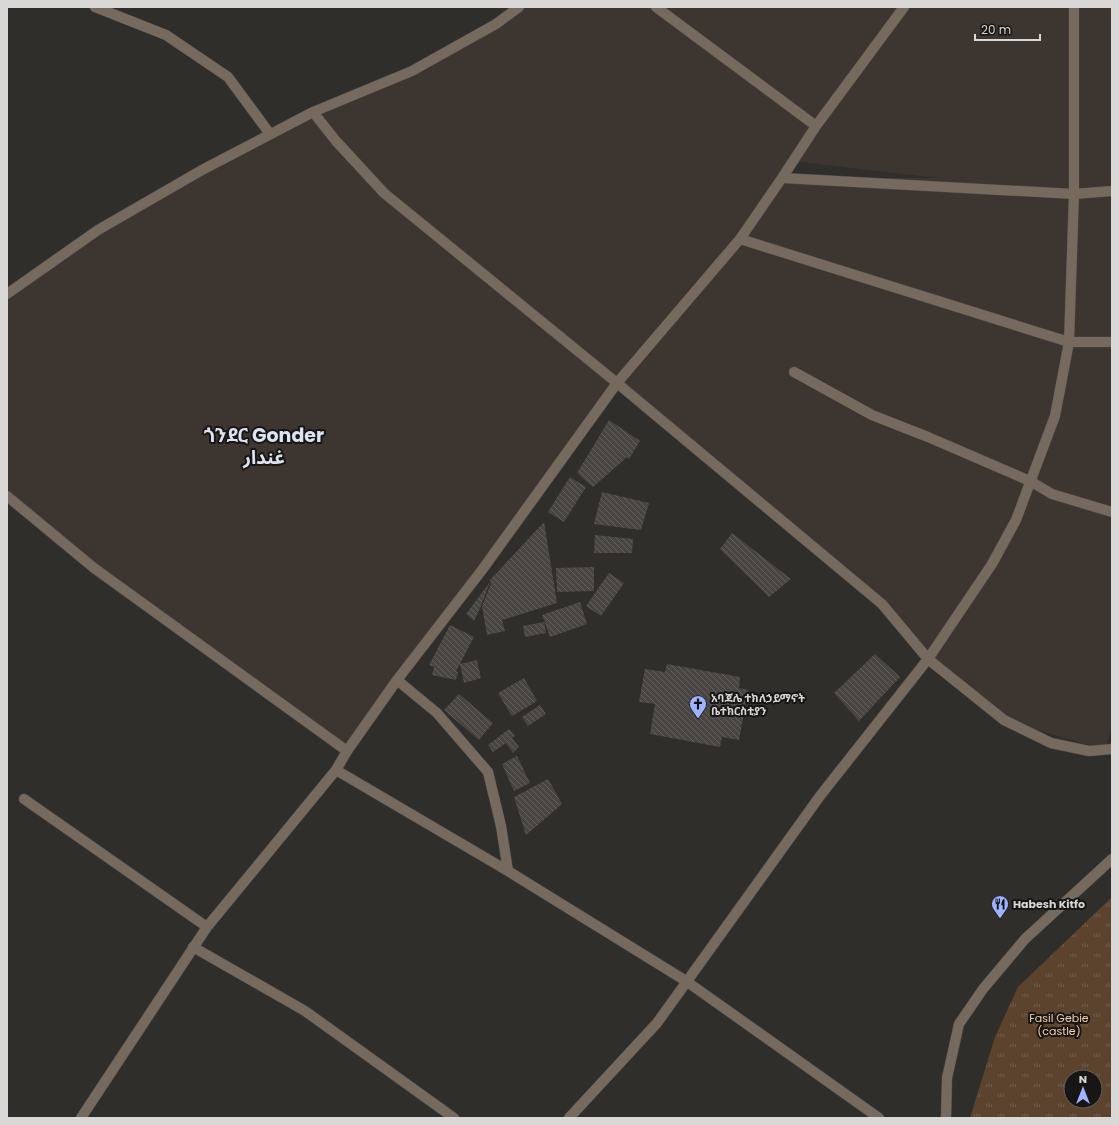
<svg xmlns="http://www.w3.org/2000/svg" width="1119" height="1125" font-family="Poppins,'Noto Sans Arabic','Noto Sans Ethiopic',sans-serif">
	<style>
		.built { fill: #3d352f; fill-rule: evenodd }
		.grass { fill: url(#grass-tufts); fill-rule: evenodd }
		.building { fill: url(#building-back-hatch) }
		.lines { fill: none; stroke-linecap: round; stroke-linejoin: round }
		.minor-casing { stroke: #4b4946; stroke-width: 11 }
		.minor { stroke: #76695e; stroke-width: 10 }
		.labels { text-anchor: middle; stroke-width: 4; stroke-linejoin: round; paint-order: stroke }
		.poi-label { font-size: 11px; font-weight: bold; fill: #d9d8d6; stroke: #171615; text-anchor: start }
		.park-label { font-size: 11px; fill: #f9d1ae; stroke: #171615 }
		.town-label { font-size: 19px; font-weight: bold; fill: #dfe3f1; stroke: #171615 }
	</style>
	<defs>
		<pattern id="grass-tufts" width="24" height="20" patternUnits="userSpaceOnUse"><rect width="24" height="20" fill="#5b432e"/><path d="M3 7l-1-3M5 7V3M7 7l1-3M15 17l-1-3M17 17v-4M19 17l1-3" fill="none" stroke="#725d4c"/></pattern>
		<pattern id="building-back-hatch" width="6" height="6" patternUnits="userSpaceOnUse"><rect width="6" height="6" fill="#484543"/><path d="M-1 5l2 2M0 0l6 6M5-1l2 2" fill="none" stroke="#625f5d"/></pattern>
	</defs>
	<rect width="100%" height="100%" fill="#302e2b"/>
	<path class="built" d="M516,7H1112V726L1105,750L1004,720L928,659L882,604L617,384L347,751L94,568L7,496V294L98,230L313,112L412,71ZM793,161L937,178H782Z"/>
	<path class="grass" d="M1112,897V1118H970L995,1037L1018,987ZM1071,1077H1095V1101H1071Z"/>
	<path class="building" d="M609,420L640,441L629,459L607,449L626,458L593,487L577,473Z
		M570,477L586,487L564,522L548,512Z
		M602,492L649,503L641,530L594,524Z
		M544,522L557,603L502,620L505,631L487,635L482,606L491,584L490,580Z
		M732,533L791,579L769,597L720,549Z
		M595,535L633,539L632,553H594Z
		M594,567V591L557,592L556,568Z
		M609,573L624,583L601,616L586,606Z
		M490,582L481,606L474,621L466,614Z
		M580,602L587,624L550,637L542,615Z
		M544,622L546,633L525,637L523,626Z
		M450,625L474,637L460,664L477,660L481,678L464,683L460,664L456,671L458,672L456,680L432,675L434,667L429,665Z
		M875,654L900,677L859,721L834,693Z
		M667,664L740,677L739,688L748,690L739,740L722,737L720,747L650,734L655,704L639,702L645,669L665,672Z
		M524,678L537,701L512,716L498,693Z
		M459,694L493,723L479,740L444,710Z
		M540,705L546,714L528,726L522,717Z
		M509,729L515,736L512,738L519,747L513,753L506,743L493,752L488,745Z
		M517,756L530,783L514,791L502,764Z
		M548,779L562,804L526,835L514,797Z"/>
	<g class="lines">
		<g class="minor-casing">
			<path id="minor" d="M95,7L166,35L228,77L270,134
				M656,7L816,126
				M313,112L336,141L384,193L617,383L882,604L928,659L1004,720L1051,743L1089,751L1112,749
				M782,178L1074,194L1112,191
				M740,239L1069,342H1112
				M7,294L98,230L202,170L313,112L412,71L496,24L519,7
				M794,372L872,415L928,437L1030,481L1052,494L1112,512
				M7,496L94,568L347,751
				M397,680L437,713L488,772L501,826L508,871
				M336,770L508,871L686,981L879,1118
				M24,799L207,927
				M193,947L305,1011L454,1118
				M81,1118L207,927L336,770L347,751L397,680L482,570L617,383L740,239L782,178L816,126L904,7
				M569,1118L657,1023L820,796L928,659L992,564L1016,520L1055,416L1069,342L1074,194V7
				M946,1118L947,1078L959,1024L983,989L1025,939L1112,859"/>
		</g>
		<use href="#minor" class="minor"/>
	</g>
	<defs>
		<g id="church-pin" transform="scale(0.9)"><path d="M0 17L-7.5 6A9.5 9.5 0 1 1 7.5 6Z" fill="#9fb3fd" stroke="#171615"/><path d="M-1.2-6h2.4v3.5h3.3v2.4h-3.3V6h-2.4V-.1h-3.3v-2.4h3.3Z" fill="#111"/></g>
		<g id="restaurant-pin" transform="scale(0.9)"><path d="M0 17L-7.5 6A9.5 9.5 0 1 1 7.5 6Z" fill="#9fb3fd" stroke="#171615"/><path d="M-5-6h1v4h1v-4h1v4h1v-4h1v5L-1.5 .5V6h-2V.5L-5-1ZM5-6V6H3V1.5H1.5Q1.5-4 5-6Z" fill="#111"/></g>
	</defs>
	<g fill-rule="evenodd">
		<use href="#church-pin" x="698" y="704"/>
		<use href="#restaurant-pin" x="1000" y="904"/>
	</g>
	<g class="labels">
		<g class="poi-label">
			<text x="711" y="702">አባጃሌ ተክለኃይማኖት<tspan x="711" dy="13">ቤተክርስቲያን</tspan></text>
			<text x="1013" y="908">Habesh Kitfo</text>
		</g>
		<g class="park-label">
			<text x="1059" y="1022">Fasil Gebie<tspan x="1059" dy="13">(castle)</tspan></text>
		</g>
		<g class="town-label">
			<text x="264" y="442">ጎንደር Gonder<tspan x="264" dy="22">غندار</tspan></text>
		</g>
	</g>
	<rect width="1119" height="1125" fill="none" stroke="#d9d8d6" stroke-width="16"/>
	<g transform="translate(1083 1089)"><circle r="19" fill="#171615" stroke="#656462"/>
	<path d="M0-3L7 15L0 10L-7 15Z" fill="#9fb3fd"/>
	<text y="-6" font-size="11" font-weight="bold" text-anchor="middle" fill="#d9d8d6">N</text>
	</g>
	<path d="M975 34v6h65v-6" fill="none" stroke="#d9d8d6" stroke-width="2"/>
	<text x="981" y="34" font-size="12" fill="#d9d8d6" stroke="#171615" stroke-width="3" paint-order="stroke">20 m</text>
</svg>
